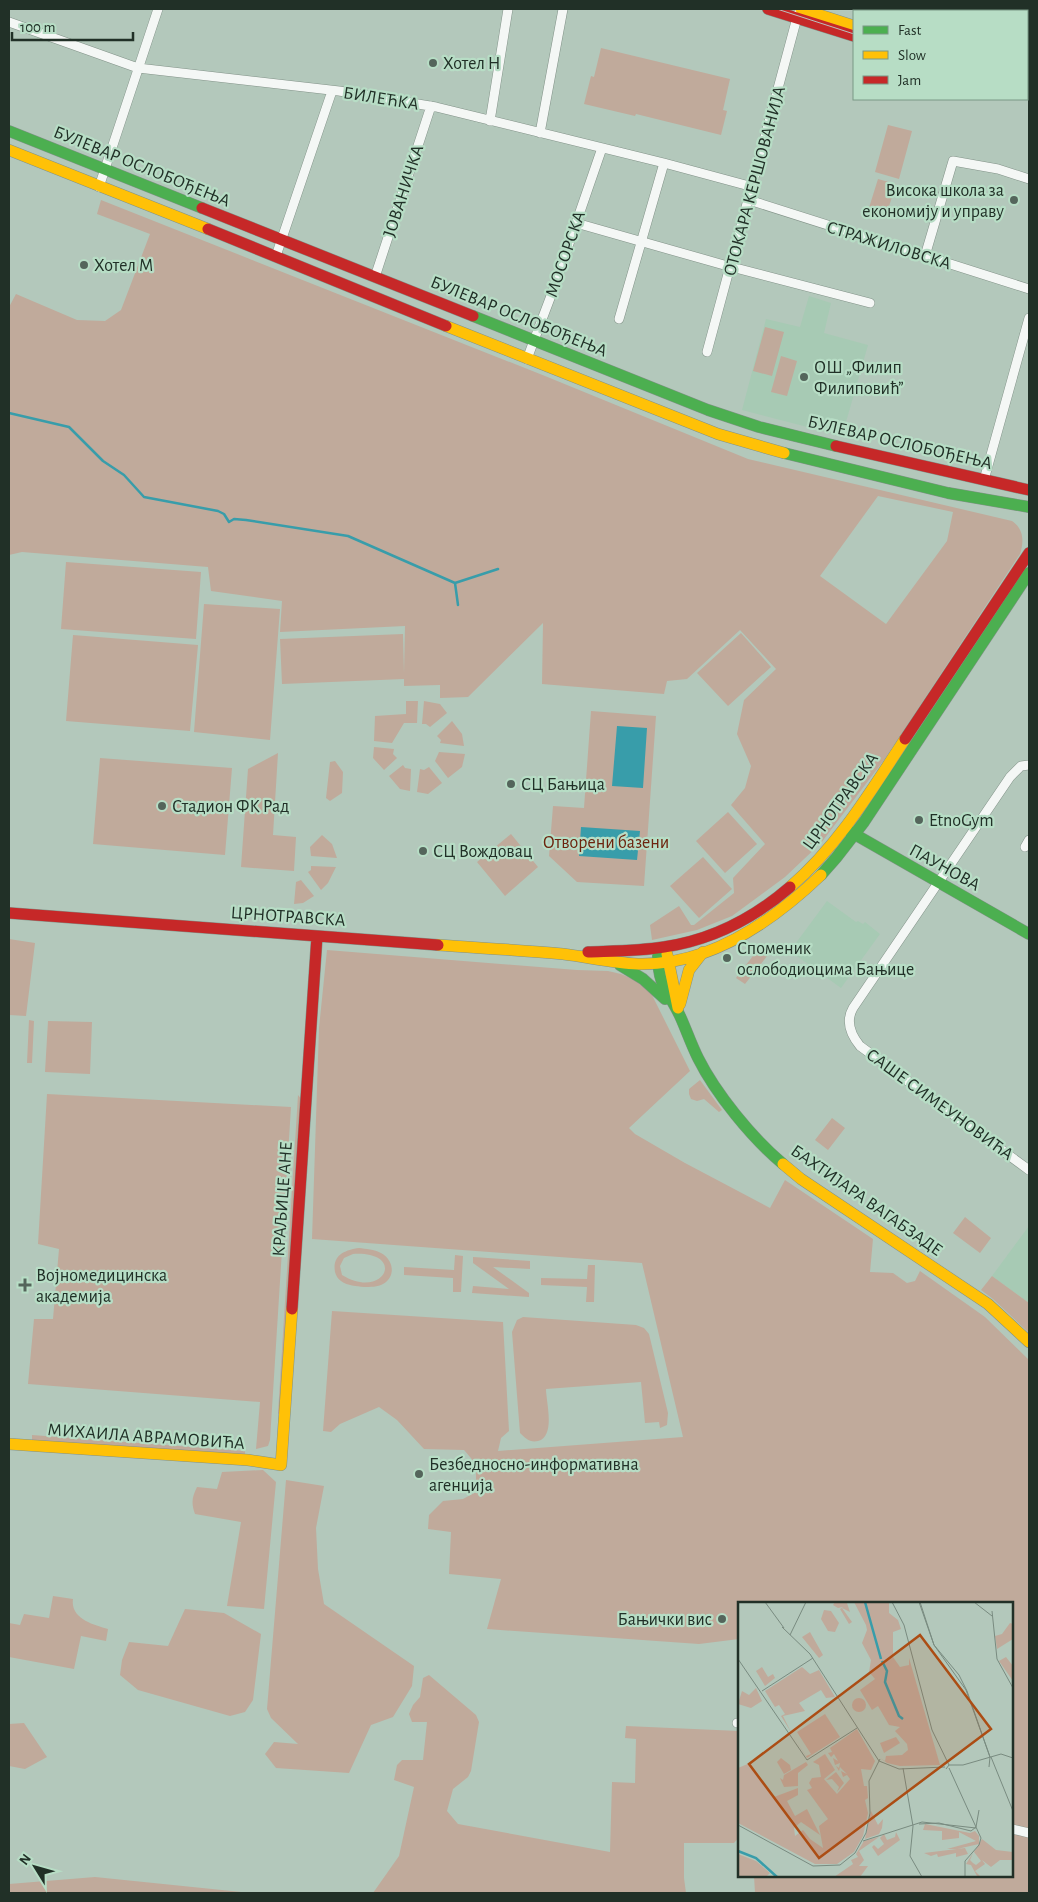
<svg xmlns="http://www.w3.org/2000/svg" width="1038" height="1902" font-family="'Alegreya Sans',sans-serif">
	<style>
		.built { fill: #a7cab4 }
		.green { fill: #c0aa9b; fill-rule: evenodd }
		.water { fill: #389daa }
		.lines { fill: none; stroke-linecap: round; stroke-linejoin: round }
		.stream { stroke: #389daa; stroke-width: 2.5 }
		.street-casing { stroke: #829288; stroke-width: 10 }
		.fast-casing { stroke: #829288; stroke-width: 12 }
		.slow-casing { stroke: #829288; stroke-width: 12 }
		.jam-casing { stroke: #829288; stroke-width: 12 }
		.street { stroke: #f4f7f5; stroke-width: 9 }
		.fast { stroke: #4caf50; stroke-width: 11 }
		.slow { stroke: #ffc107; stroke-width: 11 }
		.jam { stroke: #c62828; stroke-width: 11 }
		.tram { stroke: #bbc1be; stroke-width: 1 }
		.poi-dot { fill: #54655b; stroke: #b7ddc5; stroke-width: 2 }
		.labels { text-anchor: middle; stroke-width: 4.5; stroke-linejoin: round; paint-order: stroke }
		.poi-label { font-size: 18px; fill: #213027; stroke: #b7ddc5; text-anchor: start }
		.street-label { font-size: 18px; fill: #213027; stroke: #b7ddc5 }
		.park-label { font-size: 18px; fill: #6c240e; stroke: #b7ddc5 }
		.inset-river { fill: none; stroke: #389daa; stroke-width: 2.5 }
		.inset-road { fill: none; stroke: #798b80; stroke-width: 1 }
		.view { fill: #ac4d14; fill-opacity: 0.15; stroke: #ac4d14; stroke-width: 2.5 }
		.inset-edge { fill: none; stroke: #213027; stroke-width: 2.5 }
	</style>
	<rect width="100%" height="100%" fill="#b3c8bb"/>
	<path class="built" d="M809,296L831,303L824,333L868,345L842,436L742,410L766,319L800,327Z
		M827,901L856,922L858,921L863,924L865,922L880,934L841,988L790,951Z
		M1029,1226V1303L992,1276Z"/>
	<path class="green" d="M601,48L730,79L723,110L727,111L721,135L636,114L635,116L584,104L591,76L594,77Z
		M888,125L912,131L899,179L875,172Z
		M878,179L896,184L886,216L868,211Z
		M101,200L545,376L748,459L1012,521C1024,529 1024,542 1020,554L884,760L821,843L785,877L732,916L697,930L652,940L650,925L679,906L691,925H694L734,893L733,878L765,844L731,805L745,788L751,766L737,734L744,700L776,669L740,630L687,679L667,681L664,694L542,684L543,623L468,697L440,698V685L404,686V679L282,684L280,639L403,634L404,673L405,626L280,632L282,601L211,591L208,567L22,552L9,555V307L16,294L77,320L105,321L121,310L150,234L97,214ZM878,496L953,512L947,541L886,624L820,576Z
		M765,327L784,332L772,376L753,371Z
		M781,356L797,361L787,396L771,392Z
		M66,562L201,572L196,639L61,629Z
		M204,604L280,609L270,740L194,732Z
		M741,633L771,667L728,706L697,673Z
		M73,635L198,645L190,731L66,721Z
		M406,701H418L417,723H404L392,743L374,741L375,716L406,714Z
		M424,701L440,704L447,713L430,727L426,724H422Z
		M591,711L656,716L644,886L577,882L549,856L553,806L584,808Z
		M452,721L462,734L464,746L440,743L441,740L437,736Z
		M374,747L394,749L393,754L397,758L384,770L373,758Z
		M439,752L465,754L462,767L448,778L435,761Z
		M278,753L273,835L296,837L294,871L241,867L248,769Z
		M100,758L232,768L225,855L93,844Z
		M335,761L343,772L342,793L330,801L326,798L330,762Z
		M403,765L405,768L411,769L410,791L400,789L389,776Z
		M429,767L442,783L428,794L417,792L420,769L424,770Z
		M728,812L757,844L725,873L696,841Z
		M511,834L538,867L505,896L477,862Z
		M322,835L332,844L337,858L311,856L310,847Z
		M703,857L732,889L699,918L670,886Z
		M311,866L336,867L328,883L321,890L308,872L311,870Z
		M301,880L314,896L303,903L294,904L296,882Z
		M9,939L35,943L26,1016L9,1015Z
		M759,948L768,955L745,984L736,978Z
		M327,950L577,970L608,971L621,974L635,980L650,991L690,1071L629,1128L635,1134L685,1163L770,1208L785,1180L873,1239L870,1272L893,1273L907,1283L915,1281L920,1271L985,1317L1029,1360V1893H755L754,1876H1012V1603H739V1639L699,1644L487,1629L501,1579L449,1574L451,1532L428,1529L429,1515L443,1501L463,1499L476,1492V1464L464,1450L424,1449L397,1420L379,1407L340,1424L331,1432L323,1431L332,1311L503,1322L509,1431L501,1438L498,1451L683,1437L642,1263L312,1239L319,1028Z
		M29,1020L34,1021L32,1063H27Z
		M48,1021L92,1022L90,1074L45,1072Z
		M700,1080L722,1110L719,1112L704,1099L697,1101L691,1099L689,1094V1089Z
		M47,1094L291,1107L270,1440L268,1446L256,1449L260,1402L28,1384L34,1319H53L59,1249L38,1244Z
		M298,1095L302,1100L280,1416L278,1413Z
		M832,1118L845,1128L828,1150L815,1140Z
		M965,1217L991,1238L980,1253L953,1233Z
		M359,1248C366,1249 374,1249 381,1253C394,1260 396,1277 383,1284C378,1287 370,1287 364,1287C356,1286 348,1286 341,1281C338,1279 336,1276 335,1272C332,1255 345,1250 359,1248ZM353,1254C408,1251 384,1301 342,1275L340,1266L344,1258Z
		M455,1255L463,1256L461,1292H453V1278L404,1275V1267L454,1270Z
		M473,1257L530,1261V1269L493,1267L529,1293V1297L472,1293L473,1286L509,1289L473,1263Z
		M588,1265H595L594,1302H586L587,1287L541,1285V1278L587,1279Z
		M992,1276L1029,1303V1333L993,1299L981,1290Z
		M523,1317L636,1325L644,1328L649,1334L668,1413L667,1425L660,1428L659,1422L645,1423L641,1382L546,1389C546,1402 556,1436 538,1441C530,1443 525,1438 520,1433L512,1332L517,1320Z
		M32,1435L245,1451V1455L32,1441Z
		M263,1470L276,1482L264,1609L227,1606L241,1522L195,1514C191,1503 192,1497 197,1487L217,1489L222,1472Z
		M286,1480L324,1486L316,1528L318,1569L324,1604L414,1666L412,1686L393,1717L371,1725L349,1773L276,1768L265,1754L274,1742L298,1744L271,1718L267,1709Z
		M53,1596L73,1599C70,1619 94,1625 108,1629L106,1641L81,1636L74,1669L9,1657V1623L20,1625L24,1614L49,1618Z
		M185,1609L224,1613L261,1634L253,1700L245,1712L230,1716L138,1690L120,1675L122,1660L129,1642L168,1646Z
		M429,1675L476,1715L479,1722L471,1771L468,1777L453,1789L447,1811L458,1824L610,1852L612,1782L635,1783L636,1739L625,1738L626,1726L739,1731V1837L734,1843H684V1878L686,1893H373L399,1856L414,1787L394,1780L397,1765L402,1760H423L427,1722H412L409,1714L413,1705L420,1697L423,1678Z
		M24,1723L47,1757L25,1769L9,1766V1724Z
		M95,1877L251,1893H9V1884Z"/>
	<path class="water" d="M617,726L647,728L643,788L612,786Z
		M581,827L640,831L637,860L579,856Z"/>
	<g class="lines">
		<path class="stream" d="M9,413L69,427L103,461L124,475L144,497L218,511L224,514L229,522L234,519L246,520L348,536L455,583L498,569
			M455,583L458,605"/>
		<g class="street-casing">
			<path id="street" d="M9,22L138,68L339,91L436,107L664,163L753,187
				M490,121L508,9
				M540,133L563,9
				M99,187L158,9
				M749,200L1029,289
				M576,223L724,265L870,303
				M276,256L332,91
				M925,256L953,161L998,169L1029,179
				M375,277L431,106
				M619,319L664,163
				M707,352L798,14
				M527,359L552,293L602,148
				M984,480L1029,318
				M1029,765L1021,766L1010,777L853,1008C845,1022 851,1035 860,1046L1029,1170
				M1025,847L1029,840
				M737,1723H739
				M1012,1829L1029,1833"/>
		</g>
		<g class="fast-casing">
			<path id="fast" d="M1027,82L1029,83
				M9,131L202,208
				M473,316L708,410L759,427L836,446
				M784,453L948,493L1029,507
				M849,831L1029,934
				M821,875L836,858L864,822L1029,573
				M658,956C658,986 668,991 680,1016C686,1029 691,1044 698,1058C716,1094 752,1138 783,1164
				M620,965L643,979L665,999"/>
		</g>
		<g class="slow-casing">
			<path id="slow" d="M801,9L854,26
				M9,150L208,229
				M446,326L718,434L784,453
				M790,887C838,846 871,791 905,739
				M438,945C479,948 521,950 563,954C588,957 613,963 638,964C709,966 773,921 821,875
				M667,954L678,1008
				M680,1004L689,970L703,952
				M783,1164L801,1179L988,1304L1029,1342
				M9,1444L248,1460L281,1465L292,1309"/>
		</g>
		<g class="jam-casing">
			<path id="jam" d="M768,9L854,36
				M1027,91L1029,92
				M202,208L473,316
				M208,229L446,326
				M836,446L1029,490
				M905,739L1029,553
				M9,913L438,945
				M588,952C613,951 639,951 664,947C712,940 754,918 790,887
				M292,1309L317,936"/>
		</g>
		<use href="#street" class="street"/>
		<use href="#fast" class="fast"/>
		<use href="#slow" class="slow"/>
		<use href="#jam" class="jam"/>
		<path class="tram" d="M777,9L854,34
			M1027,84L1029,85"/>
	</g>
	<g class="poi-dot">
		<circle cx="433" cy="63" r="5"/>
		<circle cx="1014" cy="200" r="5"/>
		<circle cx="84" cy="265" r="5"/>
		<circle cx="804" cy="377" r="5"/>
		<circle cx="511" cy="784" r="5"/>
		<circle cx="162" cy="806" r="5"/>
		<circle cx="919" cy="820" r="5"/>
		<circle cx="423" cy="851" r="5"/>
		<circle cx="727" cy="958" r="5"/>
		<path d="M22.5 1277.5h5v5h5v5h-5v5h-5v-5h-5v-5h5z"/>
		<circle cx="419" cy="1474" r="5"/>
		<circle cx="722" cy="1619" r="5"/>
	</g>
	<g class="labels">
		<g class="poi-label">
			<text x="443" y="69">Хотел Н</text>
			<text x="1004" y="196" text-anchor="end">Висока школа за<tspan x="1004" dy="21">економију и управу</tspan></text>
			<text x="94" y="271">Хотел М</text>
			<text x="814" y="373">ОШ „Филип<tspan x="814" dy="21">Филиповић”</tspan></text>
			<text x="521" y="790">СЦ Бањица</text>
			<text x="172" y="812">Стадион ФК Рад</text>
			<text x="929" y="826">EtnoGym</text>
			<text x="433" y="857">СЦ Вождовац</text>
			<text x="737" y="954">Споменик<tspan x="737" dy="21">ослободиоцима Бањице</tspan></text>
			<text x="36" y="1281">Војномедицинска<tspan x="36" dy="21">академија</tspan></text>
			<text x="429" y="1470">Безбедносно-информативна<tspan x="429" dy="21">агенција</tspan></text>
			<text x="712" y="1625" text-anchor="end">Бањички вис</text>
		</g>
		<g class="street-label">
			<text transform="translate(381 98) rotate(9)" y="6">БИЛЕЋКА</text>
			<text transform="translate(142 166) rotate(22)" y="6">БУЛЕВАР ОСЛОБОЂЕЊА</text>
			<text transform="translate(754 181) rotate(-75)" y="6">ОТОКАРА КЕРШОВАНИЈА</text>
			<text transform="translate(403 191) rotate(-72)" y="6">ЈОВАНИЧКА</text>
			<text transform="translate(889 245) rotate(17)" y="6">СТРАЖИЛОВСКА</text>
			<text transform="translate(565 254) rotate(-71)" y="6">МОСОРСКА</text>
			<text transform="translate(519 316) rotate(22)" y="6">БУЛЕВАР ОСЛОБОЂЕЊА</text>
			<text transform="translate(900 442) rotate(13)" y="6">БУЛЕВАР ОСЛОБОЂЕЊА</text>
			<text transform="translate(840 801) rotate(-54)" y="6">ЦРНОТРАВСКА</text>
			<text transform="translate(945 867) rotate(29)" y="6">ПАУНОВА</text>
			<text transform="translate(288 916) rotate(4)" y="6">ЦРНОТРАВСКА</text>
			<text transform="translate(940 1104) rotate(36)" y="6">САШЕ СИМЕУНОВИЋА</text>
			<text transform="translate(282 1199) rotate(-86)" y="6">КРАЉИЦЕ АНЕ</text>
			<text transform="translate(867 1200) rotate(35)" y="6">БАХТИЈАРА ВАГАБЗАДЕ</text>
			<text transform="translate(146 1436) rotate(4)" y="6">МИХАИЛА АВРАМОВИЋА</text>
		</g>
		<g class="park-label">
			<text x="606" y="848">Отворени базени</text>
		</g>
	</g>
	<g transform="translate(738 1602)">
		<rect width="275" height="275" fill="#b3c8bb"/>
		<path d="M97,0L109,1L112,10L104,6L114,20L111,22L102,7L105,5L100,6L95,3ZM116,0H151V11L160,18L163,27L155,30V55L162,65L171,63V56L202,163L162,164L149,161L142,156L147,159L148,154L164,153L170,148L169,142L157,129L162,125L151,123L140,104L134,108L122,88L137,77L131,70L133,58L124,41L129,28L128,23ZM86,8L93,9L101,21L97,30L90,29L83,17ZM272,21L275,22V37L259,47L257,34L264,32ZM72,30L85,53L81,56L64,35ZM268,55L275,64V79L261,59ZM24,65L30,75L35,72L37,76L27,84L18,69ZM64,65L72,72L81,68L97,95L88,96L83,88L61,101L67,109L45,114L53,130L43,114L47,112L41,103L37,105L27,89ZM18,86L24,99L13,106L0,102L4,89L11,93ZM114 103a7 7 0 1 1 14 0a7 7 0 1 1-14 0ZM87,112L102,135L69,156L55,134L68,154L73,152L59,130ZM119,127L137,159L133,168L123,167L126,184H129L130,196L127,198L130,211L125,234L116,250L99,262H77L0,221V166L12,161L36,195L60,186V193L49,199L57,214L69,207L82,233L63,220L56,226L57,234L65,228L72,237L85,246L81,224L90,217L69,188L74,186L71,181L74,176L83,175L81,163L75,160L87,152L97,168L86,177L99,192L112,177L109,173L105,175L103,169L109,172L102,165L101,169L98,164L101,166L102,161L97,163L95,156L100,159L96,152L93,155L90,151L94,150L92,146ZM158,135L162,141L146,151L142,141ZM43,156L52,163L53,168L46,172L39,160ZM68,160L70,163L60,171V184L46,185L42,176L45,178L46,173ZM98,170L106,181L99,190L101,185L94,177L88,178ZM133,209L140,223L145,217L144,226L141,232L127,237ZM187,222L232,231L237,229L241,234V242L219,247H209L238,239L221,230V236L204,238V229L185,228ZM158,230L162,238L140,254L134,245L136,243L140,247L146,242L142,236L146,232L149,238L157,235ZM141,235L121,249L126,258L121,264H130L122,275H96L115,262L113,258L120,255L118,252L126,239ZM244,237L258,248L275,250V258H262L253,265L244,258L247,262L237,269L243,275L239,274L233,263L228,262L235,251L232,258L235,261L238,263L243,259L236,250ZM227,246L230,252L218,255V251L200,255L199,252L193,254L186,251ZM0,252L18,259L32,271L28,275H0Z" fill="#c0aa9b"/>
		<path class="inset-river" d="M127,0L143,57M144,59L149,69L147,80L161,114L165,117M0,249L18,256L39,275"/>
		<path class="inset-road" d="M27,0L46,26M154,0L166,23L194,128L211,163L208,167M181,0L196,43L228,88L252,155M182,0L196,43L221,73L229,89L252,155L251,165M236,0L254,14M254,9L259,57L275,86M44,25L72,52L141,159L161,167L207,165M52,33L68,0M0,57L69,158L119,126M24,89L75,56M253,155L275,209M211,163H225L263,152L275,156M165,166L175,224L172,254L184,275M211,166L243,236L241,243L227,259V275M181,222L201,221L233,229L238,225L241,208M0,223L75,264L102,263L117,251L128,231L132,211L131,179L142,157M125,239L184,220L238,226"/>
		<path class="view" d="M182,33L253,127L81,256L11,162Z"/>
		<rect width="275" height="275" class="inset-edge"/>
	</g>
	<rect width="1038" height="1902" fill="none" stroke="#213027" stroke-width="20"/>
	<rect x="853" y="10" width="175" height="90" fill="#b7ddc5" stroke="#7b9886"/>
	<rect x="863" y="26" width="25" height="8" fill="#4caf50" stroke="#7b9886"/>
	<text x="898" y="35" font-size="15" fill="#213027">Fast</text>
	<rect x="863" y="51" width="25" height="8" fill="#ffc107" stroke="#7b9886"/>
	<text x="898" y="60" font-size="15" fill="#213027">Slow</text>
	<rect x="863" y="76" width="25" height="8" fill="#c62828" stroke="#7b9886"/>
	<text x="898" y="85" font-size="15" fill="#213027">Jam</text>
	<g transform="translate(35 1867) rotate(307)" stroke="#b7ddc5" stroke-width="4" paint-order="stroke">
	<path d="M0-4L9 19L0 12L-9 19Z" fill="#213027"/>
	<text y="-8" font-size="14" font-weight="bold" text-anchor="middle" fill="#213027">N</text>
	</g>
	<path d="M12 32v8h121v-8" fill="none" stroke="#213027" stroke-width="2.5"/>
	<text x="20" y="32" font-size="15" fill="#213027" stroke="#b7ddc5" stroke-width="4" paint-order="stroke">100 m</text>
</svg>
